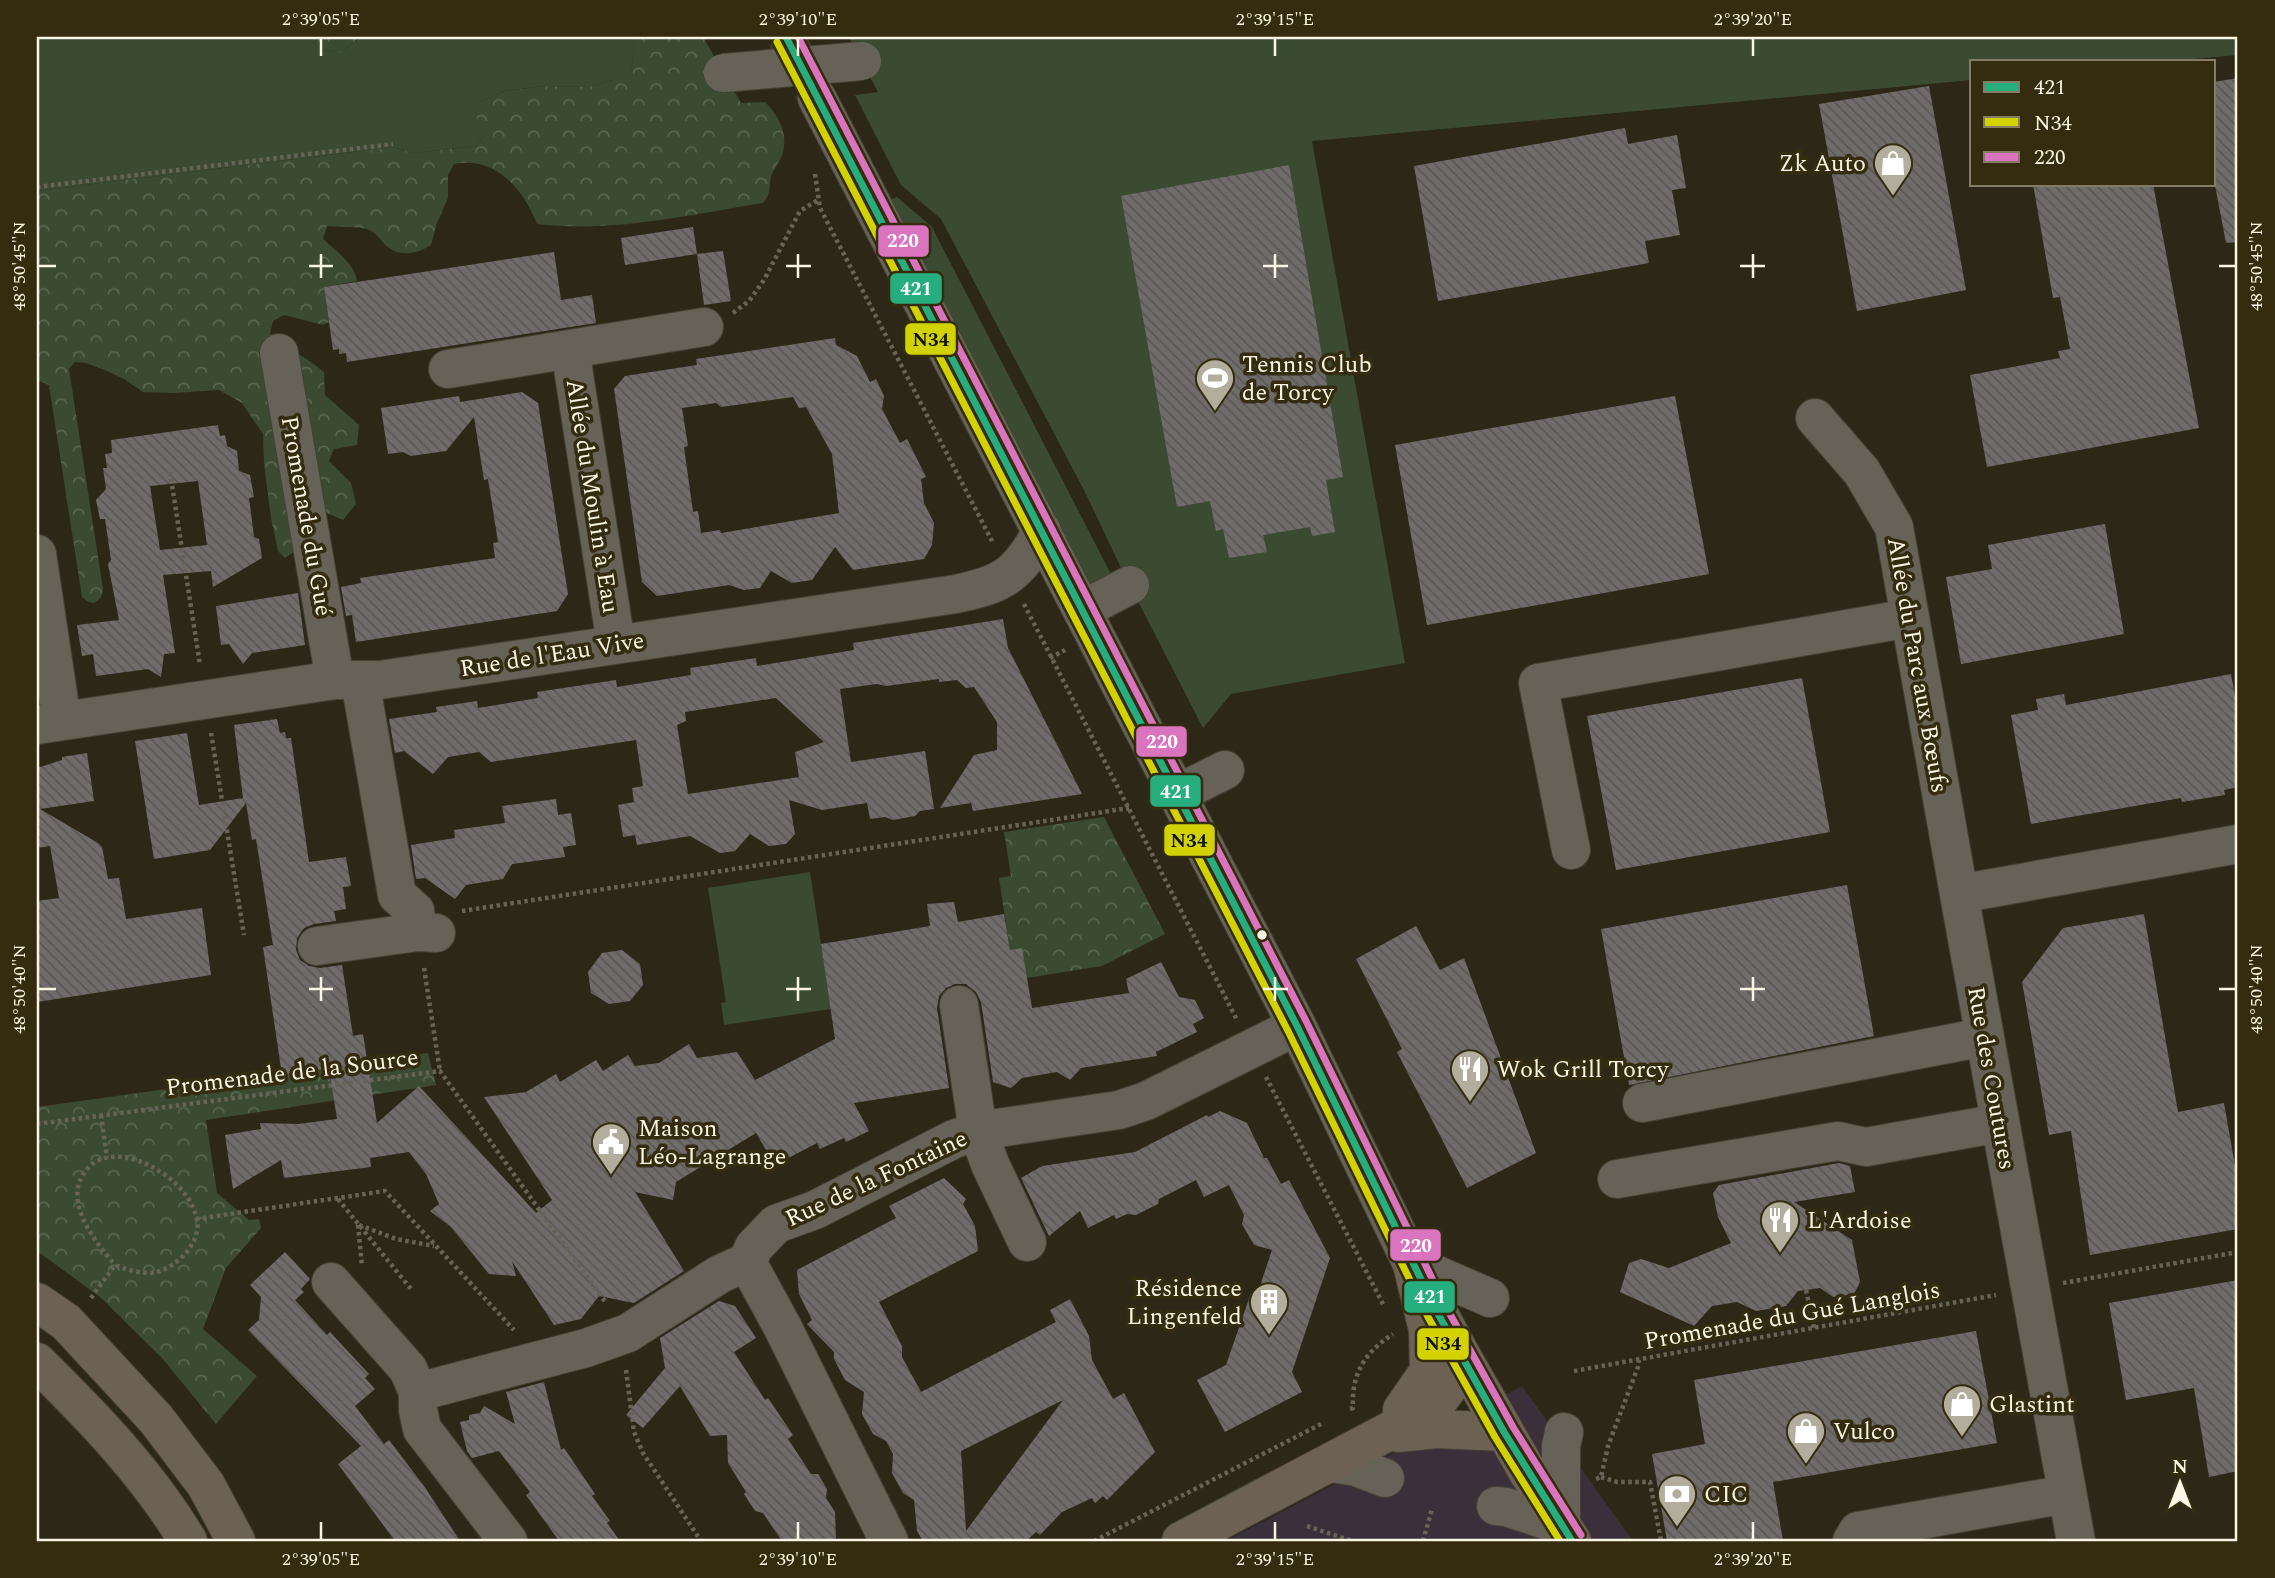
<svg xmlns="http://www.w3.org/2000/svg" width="2275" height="1578" font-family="Spectral,serif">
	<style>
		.commercial { fill: #3a2f3a }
		.green { fill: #3a4b32 }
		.forest { fill: url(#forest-crowns) }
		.building { fill: url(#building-back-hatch); fill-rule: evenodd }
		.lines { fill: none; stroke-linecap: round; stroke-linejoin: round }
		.minor-tunnel { stroke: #423c2c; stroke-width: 38; stroke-dasharray: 38 19; stroke-linecap: butt }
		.minor-casing { stroke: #464135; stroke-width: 40 }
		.major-casing { stroke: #464135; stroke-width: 40 }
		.path { stroke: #676358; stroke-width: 4.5; stroke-dasharray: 3.5 3.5; stroke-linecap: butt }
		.minor { stroke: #666257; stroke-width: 38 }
		.major { stroke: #6d6154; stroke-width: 38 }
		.minor-bridge-casing { stroke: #464135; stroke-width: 40; stroke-linecap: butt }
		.minor-bridge { stroke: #666257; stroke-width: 38 }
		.bus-1-casing { stroke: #352c0f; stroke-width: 12 }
		.bus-2-casing { stroke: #352c0f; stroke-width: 12 }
		.bus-3-casing { stroke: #352c0f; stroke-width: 12 }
		.bus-1 { stroke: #26ae7e; stroke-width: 7 }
		.bus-2 { stroke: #d2d200; stroke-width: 7 }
		.bus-3 { stroke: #da74bf; stroke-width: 7 }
		.ticks { fill: none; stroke: #faf5e4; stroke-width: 2.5 }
		.bus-dot { fill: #faf5e4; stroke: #352c0f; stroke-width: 2.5 }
		.labels { text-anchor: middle; stroke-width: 7; stroke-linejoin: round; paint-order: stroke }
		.poi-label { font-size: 24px; fill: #faf5e4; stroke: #352c0f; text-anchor: start }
		.street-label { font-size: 24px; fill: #faf5e4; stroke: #352c0f }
		.line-badge { stroke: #352c0f; stroke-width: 2.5 }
		.badge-label { font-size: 19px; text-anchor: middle; font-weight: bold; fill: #fff }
		.pale-badge-label { font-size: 19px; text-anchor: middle; font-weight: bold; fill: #111 }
		.neatline { fill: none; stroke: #faf5e4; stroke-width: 2.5 }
		.ticks-label { font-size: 18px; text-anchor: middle; fill: #faf5e4 }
	</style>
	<defs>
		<pattern id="forest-crowns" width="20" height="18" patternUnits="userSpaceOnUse" patternTransform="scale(1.75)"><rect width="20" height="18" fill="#3a4b32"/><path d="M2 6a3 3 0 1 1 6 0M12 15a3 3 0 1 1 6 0" fill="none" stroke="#576650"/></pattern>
		<pattern id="building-back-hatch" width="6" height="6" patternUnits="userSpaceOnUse" patternTransform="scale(1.75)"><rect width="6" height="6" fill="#706c6c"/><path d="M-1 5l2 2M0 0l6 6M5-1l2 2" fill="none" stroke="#5a5854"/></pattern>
	</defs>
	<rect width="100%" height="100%" fill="#2d2717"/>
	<path class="commercial" d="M1522,1386L1633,1541H1226Z"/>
	<path class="green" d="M37,37H309L319,49L340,53L360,37H634L635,45L631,70L613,80L588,87L543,86L504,91L478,103L484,136L476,146L413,153L393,147L37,191Z
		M849,37H2238V55L2171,61H1972V80L1312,141L1405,663L1231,694L1203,728L1122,570L1085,492L941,219L901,185L855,95L878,92Z
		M897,197L932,227L1114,580L1092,592L890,200Z
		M810,872L831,1009L724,1025L721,1003L726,1002L708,888Z"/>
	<path class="forest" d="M309,37H360L340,53L319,49Z
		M634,37H703L741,103L765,102C778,115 788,132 783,152C781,161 774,168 771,177C768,189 772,192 763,203C688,215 613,233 537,224C523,188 495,156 454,164L448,175V198L437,223L431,245C418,253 402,258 388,247C380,241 378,233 367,229C355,226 340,228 327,226L323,239C335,250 355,264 357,281L324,287L329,322L323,325L284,315L273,321L270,334C288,348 307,358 324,372L325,395L359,425L357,445L334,449L329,461L351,483L356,504L343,520L327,513L303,494L304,545L285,558L278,551L271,518L264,464L263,434L242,403L219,390L174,393L143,392L124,379L105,370L86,363L75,362L69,369L103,589L101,598L94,603L88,602L82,597L49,385L37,380V191L393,147L413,153L476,146L484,136L476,127L478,103L504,91L543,86L588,87L613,80L631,69L635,45Z
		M1104,817L1165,934L1102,966L1027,978L1010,950L999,878L1011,876L1004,832Z
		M428,1053L436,1085L206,1120L217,1193L249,1220L259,1219L261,1228L226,1268L203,1329L257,1376L216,1424L162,1358L100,1297L37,1251V1107Z"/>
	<path class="building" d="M2238,78V242L2226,243L2214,180V82Z
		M1929,86L1966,290L1857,311L1819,104Z
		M1625,128L1628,144L1677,135L1686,188L1672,190L1680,235L1645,241L1649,263L1438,301L1414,166Z
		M1289,165L1343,477L1326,480L1335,532L1312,536L1310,527L1263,535L1267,552L1229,558L1223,529L1216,531L1210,501L1177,507L1121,196Z
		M2033,184H2153L2199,428L1987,467L1970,375L2060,358L2058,351L2070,349L2060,297L2053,298Z
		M693,227L697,254L625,265L621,238Z
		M723,251L731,301L704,305L697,254Z
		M554,252L561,300L592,295L596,323L347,362L346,353L339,354V349L333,350L324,287Z
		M835,338L836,345L857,356L870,382L876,379L884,396L882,409L900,443L907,439L926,477L921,479L924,503L934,523L932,545L924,559L853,570L835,547L812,580L792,583L771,571L760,588L744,590L729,585L657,596L642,582L614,389L625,376L697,365L696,359ZM793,397L799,408L806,407L832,454L839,513L721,533L720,530L701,533L698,511L693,512L684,447L688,446L682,408L716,403L721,407Z
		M522,392L538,403L568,594L557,611L356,642L352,615L346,616L341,587L361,583L360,578L495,558L493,543L498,542L488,479L484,480L474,417L446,451L411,456L403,452L388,454L381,408L459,396L460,402Z
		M1675,396L1709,574L1427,625L1395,445Z
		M218,425L220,436L225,435L227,446L237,451L239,471L250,475L254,497L249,498L254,537L259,539L262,558L213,587L211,571L163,575L175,653L164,654L161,677L148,669L96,676L93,654L82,656L77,625L119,620L108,564L111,560L105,519H100L96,500L106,489L103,468H107L105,454L112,453L111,440ZM198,481L207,545L160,550L150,486Z
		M2105,524L2124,634L1961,664L1946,577L1992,569L1988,545Z
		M298,593L305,645L252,653L243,664L229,644L221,645L216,606Z
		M1003,619L1008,648L1082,794L973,811L971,803L940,808L974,755L997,750V722L974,687L966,688L957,680L939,682V679L886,686L877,684L840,689L851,762L925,751L934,809L920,811L915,816L893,820L885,817L870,819L867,803L822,810L789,800L795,834L786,844L769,846L750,834L735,851L720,853L690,836L637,845L635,835L623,837L618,805L634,802L632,788L643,786L636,740L491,762L479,752L448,757L433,774L404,751L395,753L389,719L437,712L436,707L477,701L478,708L538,698L537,692L616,680L617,687L691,675L690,668L756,658L757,666L854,650L853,643ZM776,698L824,742L795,752L799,777L688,794L677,725L686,721L685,712Z
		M2231,674L2238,713V787L2224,790L2225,795L2182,802L2181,798L2031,824L2011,715L2038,710L2036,699L2064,694L2066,705Z
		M1802,678L1830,832L1616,870L1587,716Z
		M277,719L280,733L285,732L286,738H291L309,862L346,857L351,886L343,887L346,909L334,911L336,921L314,924L304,928L297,938L296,950L300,960L309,966L320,968L342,965L353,1036L363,1034L377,1123L419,1086L536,1213L552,1200L484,1097L526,1092L556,1074L560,1082L596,1060L603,1071L628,1055L635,1066L659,1063L689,1044L697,1058L737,1052L755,1080L835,1039L821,944L930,926L927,904L954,902L958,922L1004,914L1010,950L1022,948L1032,1008L1129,993L1126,979L1161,962L1179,997L1195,1000L1204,1018L1193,1024L1197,1032L1156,1052L1157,1056L1081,1068L1070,1080L1057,1072L1022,1078L1011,1088L993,1082L981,1002L976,992L966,984H955L946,988L939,996L937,1008L949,1088L854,1103L869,1131L846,1142L844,1138L820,1149L817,1143L775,1165L756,1133L676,1182L673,1200L635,1192L684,1271L634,1303L599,1296L581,1319L554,1325L512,1261L516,1276L489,1274L451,1227L430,1211L439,1204L426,1174L409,1152L370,1158L371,1167L284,1178L281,1160L233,1189L225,1135L261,1129L260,1123L298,1124L337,1119L329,1068L282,1075L263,947L273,945L256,839L252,840L246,803L210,850L154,859L135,741L187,733L199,805L243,798L234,725Z
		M87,753L94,801L40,809L98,843L102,847L108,879L119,878L126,919L202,908L211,975L37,1002V901L59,898L50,846L37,848V768L62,760V757Z
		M556,799L558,815L571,813L576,845L563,847L565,857L512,864L503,879L466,885L455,899L425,878L416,879L411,845L455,838L454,830L505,823L502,806Z
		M1847,885L1874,1036L1629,1085L1601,929Z
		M2144,914L2178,1112L2224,1103L2238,1183V1229L2090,1255L2071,1131L2049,1135L2022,982L2063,928Z
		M1416,926L1440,970L1464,958L1536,1153L1467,1188L1397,1052L1402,1049L1356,959Z
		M622,950L640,964L643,985L630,1001L609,1004L591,993L588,972L602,953Z
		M1220,1111L1247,1123L1264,1158H1267L1281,1184L1289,1180L1330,1258L1292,1372L1302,1392L1225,1432L1197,1380L1226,1365L1251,1293L1257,1295L1272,1250L1254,1245L1242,1224L1244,1215L1229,1185L1204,1197L1196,1180L1159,1199L1158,1204L1136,1215L1127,1214L1116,1219L1114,1215L1088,1228L1080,1211L1049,1236L1021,1178L1042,1166L1135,1152L1207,1115L1208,1117Z
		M1839,1163L1850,1166L1855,1192L1794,1202L1852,1240L1860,1282L1854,1294L1833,1297L1820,1288L1798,1291L1786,1306L1756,1311L1737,1302L1712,1306L1694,1326L1620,1292L1629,1263L1641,1259L1669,1268L1731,1243L1718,1217L1713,1193L1719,1185Z
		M944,1178L966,1199L963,1204L975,1226L978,1251L879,1302L902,1346V1357L921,1392L1056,1322L1050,1310L1070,1299L1089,1336L1092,1360L1113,1399L1124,1393L1155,1452L1107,1500L1103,1496L1095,1503L1092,1498L1062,1512L1040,1535L1036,1532L1026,1541H923L917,1531L914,1500L903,1493L892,1473L893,1454L886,1441L873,1434L862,1414L864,1392L845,1380L834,1359V1352L807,1324L812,1320L799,1294L797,1270L896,1218L889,1206ZM1063,1400L966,1531L961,1451Z
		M285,1252L310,1279L301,1289L304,1292L295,1300L327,1335L330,1332L369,1374L365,1378L375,1389L355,1406L384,1444L389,1440L424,1486L460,1541H395L338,1464L361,1446L248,1330L259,1320L261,1297L250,1285Z
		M2238,1280V1471L2209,1477L2194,1388L2126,1400L2109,1303Z
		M719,1301L735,1306L756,1338L734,1352L765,1400L768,1398L793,1435L788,1439L811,1474H818L827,1489L826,1498L835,1512L836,1541H782L763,1513L755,1511L744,1494L746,1492L728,1463L727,1435L710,1436L680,1386L643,1428L626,1415L665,1368L660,1338Z
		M1976,1331L1997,1443L1773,1482L1783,1541H1667L1652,1454L1705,1444L1694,1380Z
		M544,1382L561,1450L564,1448L595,1494L592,1496L610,1521L607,1523L620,1541H559L526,1495L530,1492L499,1451L472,1458L467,1451L460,1422L469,1420V1415L480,1413L484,1406L515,1424L506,1392Z"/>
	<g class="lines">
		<path class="minor-tunnel" d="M786,37L815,94"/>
		<g class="minor-casing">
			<path id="minor" d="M817,98L1297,1026L1412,1264L1461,1355
				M570,349L616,644
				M279,353L335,680
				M448,369L704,327
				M1815,418L1862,472L1894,527L1959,894
				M37,554L62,721
				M1082,610L1130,585
				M360,680L397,895L415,911L418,932
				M37,725L335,680H380L956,594C1004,584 1018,575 1042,531
				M1177,794L1225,770
				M1571,850L1538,683L1910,618
				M317,946L418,932L436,933
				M959,1005L978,1131L990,1164L1027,1242
				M1642,1103L1984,1037
				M1617,1179L1838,1141L1866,1147L2000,1123
				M1412,1264L1490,1298
				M331,1282L408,1369L418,1392V1410L422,1429L508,1541
				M418,1392L586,1348L628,1333L720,1274L747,1262
				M1331,1463L1356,1467L1385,1478
				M1496,1506L1506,1507L1561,1525V1446L1564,1432
				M889,1541L782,1326L747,1262L754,1247L776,1224L815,1210L954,1139L978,1131L1119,1110L1146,1101L1297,1026
				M1852,1541L1858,1531L2067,1494
				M2076,1541L1959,894L2238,844"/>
		</g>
		<g class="major-casing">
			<path id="major" d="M37,1302L66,1322L156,1419L206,1485L236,1541
				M1461,1355L1529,1474L1572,1541
				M37,1362C93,1417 148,1474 188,1541
				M1402,1410L1429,1371L1428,1330L1412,1264
				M1398,1433L1436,1429L1504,1432
				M1181,1541L1433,1408L1452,1382L1461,1355"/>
		</g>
		<path class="path" d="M815,174L820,208L993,543
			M37,187L393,144
			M733,313L749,301L764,280L800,211L818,200
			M170,472L200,665
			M1024,604L1237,1020
			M1050,658L1065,650
			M211,733L244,935
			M462,911L1129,808
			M424,968L440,1071
			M1266,1077L1384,1306
			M101,1115L107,1158
			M37,1124L440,1071L606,1303
			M338,1199L411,1289
			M196,1219L385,1191L514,1330
			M358,1225L362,1266
			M359,1225L396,1239L434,1246
			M2063,1283L2238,1252
			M1806,1290L1814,1328
			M91,1298L115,1265C128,1270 144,1275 157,1272C178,1266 201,1243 197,1220C191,1189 158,1165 129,1158C116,1155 98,1157 89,1167C59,1198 94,1240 115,1265
			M626,1370L634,1432L643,1453L701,1541
			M1574,1371L1996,1295
			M1350,1409L1353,1408C1351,1374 1365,1352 1393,1334
			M1601,1477L1617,1482H1650L1661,1541
			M1596,1479L1601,1477L1608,1446L1638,1367L1639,1360
			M1307,1526L1352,1541
			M1094,1541L1321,1424
			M1423,1541L1432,1509"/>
		<use href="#minor" class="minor"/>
		<use href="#major" class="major"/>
		<g class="minor-bridge-casing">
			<path id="minor-bridge" d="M723,73L862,61"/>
		</g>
		<use href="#minor-bridge" class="minor-bridge"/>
		<g class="bus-1-casing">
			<path id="bus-1" d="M786,37L1297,1026L1437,1312L1504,1432L1572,1541"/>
		</g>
		<g class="bus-2-casing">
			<path id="bus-2" d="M777,42L1288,1031L1428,1317L1495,1437L1560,1541"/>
		</g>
		<g class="bus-3-casing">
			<path id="bus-3" d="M798,37L1306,1021L1446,1307L1513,1427L1581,1535"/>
		</g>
		<use href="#bus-1" class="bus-1"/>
		<use href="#bus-2" class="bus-2"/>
		<use href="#bus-3" class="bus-3"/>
	</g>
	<path class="ticks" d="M321,38V56M798,38V56M1275,38V56M1753,38V56M321,254V278M798,254V278M1275,254V278M1753,254V278M38,266H56M309,266H333M786,266H811M1263,266H1288M1740,266H1765M2219,266H2236M321,977V1001M798,977V1001M1275,977V1001M1753,977V1001M38,989H56M309,989H333M786,989H811M1263,989H1288M1740,989H1765M2219,989H2236M321,1522V1540M798,1522V1540M1275,1522V1540M1753,1522V1540"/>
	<defs>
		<g id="shop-pin" transform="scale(2.0125)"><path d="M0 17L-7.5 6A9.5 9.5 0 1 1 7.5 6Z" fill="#b2ad9c" stroke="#352c0f"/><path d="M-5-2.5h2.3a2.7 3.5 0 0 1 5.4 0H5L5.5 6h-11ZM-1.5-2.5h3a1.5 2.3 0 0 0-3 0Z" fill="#fff"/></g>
		<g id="stadium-pin" transform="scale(2.0125)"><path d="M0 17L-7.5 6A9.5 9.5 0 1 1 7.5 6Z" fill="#b2ad9c" stroke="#352c0f"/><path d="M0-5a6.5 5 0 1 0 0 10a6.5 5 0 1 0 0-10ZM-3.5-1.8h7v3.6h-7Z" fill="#fff"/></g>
		<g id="restaurant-pin" transform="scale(2.0125)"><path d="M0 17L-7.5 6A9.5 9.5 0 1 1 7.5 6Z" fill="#b2ad9c" stroke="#352c0f"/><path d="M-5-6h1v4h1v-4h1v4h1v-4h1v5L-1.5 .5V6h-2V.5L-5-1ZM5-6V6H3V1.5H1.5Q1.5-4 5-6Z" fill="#fff"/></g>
		<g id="civic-pin" transform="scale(2.0125)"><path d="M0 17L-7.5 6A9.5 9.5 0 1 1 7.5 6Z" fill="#b2ad9c" stroke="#352c0f"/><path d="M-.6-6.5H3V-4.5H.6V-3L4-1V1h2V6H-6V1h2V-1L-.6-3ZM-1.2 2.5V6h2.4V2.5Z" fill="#fff"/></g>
		<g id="building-pin" transform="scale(2.0125)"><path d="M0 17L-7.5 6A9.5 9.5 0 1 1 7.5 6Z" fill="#b2ad9c" stroke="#352c0f"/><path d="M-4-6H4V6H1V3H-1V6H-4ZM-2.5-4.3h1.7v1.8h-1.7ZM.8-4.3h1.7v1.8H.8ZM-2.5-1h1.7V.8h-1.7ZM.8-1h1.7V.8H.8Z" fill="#fff"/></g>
		<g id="bank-pin" transform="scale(2.0125)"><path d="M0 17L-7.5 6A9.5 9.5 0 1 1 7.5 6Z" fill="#b2ad9c" stroke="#352c0f"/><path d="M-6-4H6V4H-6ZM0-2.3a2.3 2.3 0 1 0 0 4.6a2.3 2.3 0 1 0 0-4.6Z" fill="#fff"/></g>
	</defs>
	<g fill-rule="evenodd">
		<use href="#shop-pin" x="1893" y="163"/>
		<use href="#stadium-pin" x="1215" y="378"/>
		<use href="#restaurant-pin" x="1470" y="1069"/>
		<use href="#civic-pin" x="611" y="1142"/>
		<use href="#restaurant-pin" x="1780" y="1220"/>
		<use href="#building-pin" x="1269" y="1302"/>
		<use href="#shop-pin" x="1962" y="1404"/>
		<use href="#shop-pin" x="1806" y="1431"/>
		<use href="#bank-pin" x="1677" y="1494"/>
	</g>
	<circle class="bus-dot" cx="1262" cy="935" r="6"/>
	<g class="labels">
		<g class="poi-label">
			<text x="1866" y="171" text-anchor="end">Zk Auto</text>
			<text x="1242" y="372">Tennis Club<tspan x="1242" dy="28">de Torcy</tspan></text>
			<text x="1497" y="1077">Wok Grill Torcy</text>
			<text x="638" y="1136">Maison<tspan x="638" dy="28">Léo-Lagrange</tspan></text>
			<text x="1807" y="1228">L'Ardoise</text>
			<text x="1242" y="1296" text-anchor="end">Résidence<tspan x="1242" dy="28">Lingenfeld</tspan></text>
			<text x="1989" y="1412">Glastint</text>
			<text x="1833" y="1439">Vulco</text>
			<text x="1704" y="1502">CIC</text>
		</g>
		<g class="street-label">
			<text transform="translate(593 496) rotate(81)" y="8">Allée du Moulin à Eau</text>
			<text transform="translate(307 516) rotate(80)" y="8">Promenade du Gué</text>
			<text transform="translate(552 654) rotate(-9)" y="8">Rue de l'Eau Vive</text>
			<text transform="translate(1918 665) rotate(80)" y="8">Allée du Parc aux Bœufs</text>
			<text transform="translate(292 1072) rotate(-7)" y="8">Promenade de la Source</text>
			<text transform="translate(1992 1078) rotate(80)" y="8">Rue des Coutures</text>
			<text transform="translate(876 1178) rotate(-25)" y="8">Rue de la Fontaine</text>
			<text transform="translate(1792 1315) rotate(-10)" y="8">Promenade du Gué Langlois</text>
		</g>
	</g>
	<g class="line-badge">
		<rect x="877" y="224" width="53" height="34" rx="7" fill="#da74bf"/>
		<rect x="889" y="272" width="54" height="33" rx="7" fill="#26ae7e"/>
		<rect x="904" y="322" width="53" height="34" rx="7" fill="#d2d200"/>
		<rect x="1135" y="725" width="53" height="33" rx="7" fill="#da74bf"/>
		<rect x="1149" y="774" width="53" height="34" rx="7" fill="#26ae7e"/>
		<rect x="1163" y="823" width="53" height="34" rx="7" fill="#d2d200"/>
		<rect x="1389" y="1228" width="53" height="34" rx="7" fill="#da74bf"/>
		<rect x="1403" y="1280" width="53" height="34" rx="7" fill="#26ae7e"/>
		<rect x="1416" y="1327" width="54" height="34" rx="7" fill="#d2d200"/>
	</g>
	<g class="badge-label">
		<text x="903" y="247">220</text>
		<text x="916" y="295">421</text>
		<text x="1162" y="748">220</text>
		<text x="1176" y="798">421</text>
		<text x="1416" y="1252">220</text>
		<text x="1430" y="1303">421</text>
	</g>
	<g class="pale-badge-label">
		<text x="931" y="346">N34</text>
		<text x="1189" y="847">N34</text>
		<text x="1443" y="1350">N34</text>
	</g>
	<rect width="2275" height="1578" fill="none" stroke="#352c0f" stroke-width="77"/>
	<rect x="1970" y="60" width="245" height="126" fill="#352c0f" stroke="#847c64" stroke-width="2"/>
	<rect x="1984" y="82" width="35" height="10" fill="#26ae7e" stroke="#847c64" stroke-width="2"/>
	<text x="2034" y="94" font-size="21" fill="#faf5e4">421</text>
	<rect x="1984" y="117" width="35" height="10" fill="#d2d200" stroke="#847c64" stroke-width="2"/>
	<text x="2034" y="130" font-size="21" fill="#faf5e4">N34</text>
	<rect x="1984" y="152" width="35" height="10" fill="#da74bf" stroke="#847c64" stroke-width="2"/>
	<text x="2034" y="164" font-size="21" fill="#faf5e4">220</text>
	<g transform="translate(2180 1483)" stroke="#352c0f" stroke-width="5" paint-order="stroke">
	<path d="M0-5L12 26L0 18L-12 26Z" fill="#faf5e4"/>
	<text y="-10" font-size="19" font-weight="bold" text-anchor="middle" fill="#faf5e4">N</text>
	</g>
	<rect x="38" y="38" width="2198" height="1502" class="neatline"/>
	<g class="ticks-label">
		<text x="321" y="25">2°39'05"E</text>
		<text x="798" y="25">2°39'10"E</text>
		<text x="1275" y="25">2°39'15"E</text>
		<text x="1753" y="25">2°39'20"E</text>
		<text transform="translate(19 266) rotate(-90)" y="6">48°50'45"N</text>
		<text transform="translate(2256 266) rotate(-90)" y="6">48°50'45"N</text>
		<text transform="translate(19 989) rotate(-90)" y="6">48°50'40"N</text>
		<text transform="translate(2256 989) rotate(-90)" y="6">48°50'40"N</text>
		<text x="321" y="1565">2°39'05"E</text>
		<text x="798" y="1565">2°39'10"E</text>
		<text x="1275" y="1565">2°39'15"E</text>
		<text x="1753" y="1565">2°39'20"E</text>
	</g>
</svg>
